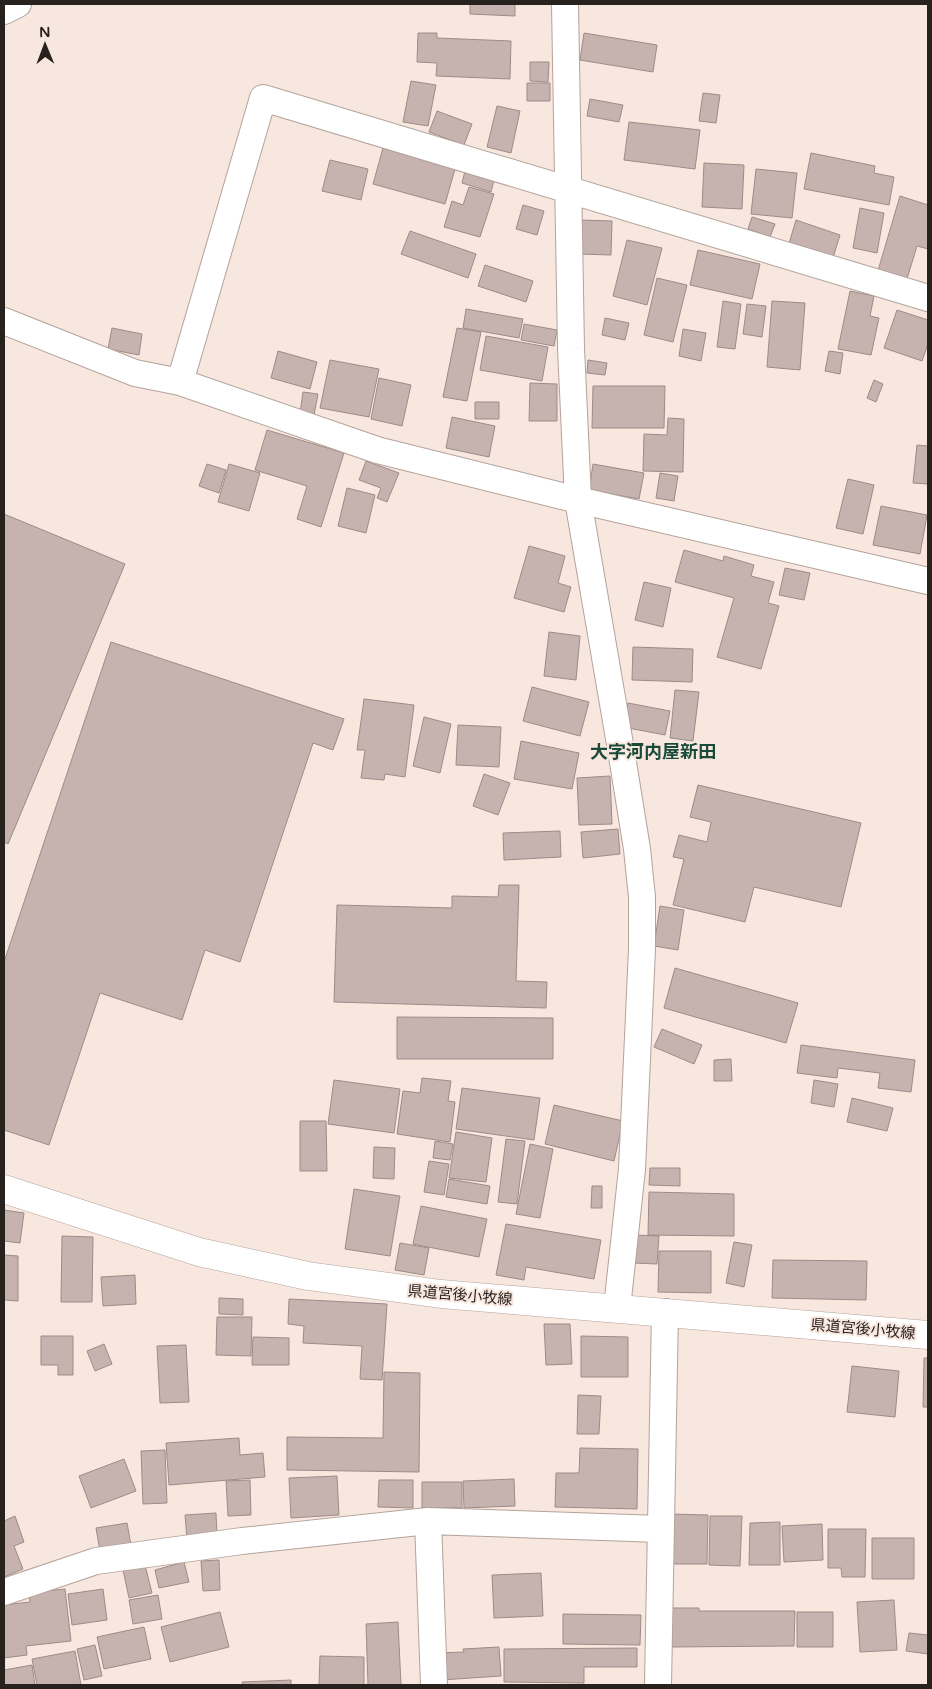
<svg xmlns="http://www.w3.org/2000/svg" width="932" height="1689" font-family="'Varela Round','Noto Sans JP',sans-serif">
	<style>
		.building { fill: #c6b3b0; stroke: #9d8b88 }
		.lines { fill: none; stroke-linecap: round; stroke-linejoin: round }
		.minor-casing { stroke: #b3a39b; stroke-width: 28 }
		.secondary-casing { stroke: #b3a39b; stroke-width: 29 }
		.minor { stroke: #fff; stroke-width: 26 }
		.secondary { stroke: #fff; stroke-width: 28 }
		.labels { text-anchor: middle; stroke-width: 4; stroke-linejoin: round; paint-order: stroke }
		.street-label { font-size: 15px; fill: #28221f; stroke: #f8e7de }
		.quarter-label { font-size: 18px; font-weight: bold; fill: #1a4b3a; stroke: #f8e7de }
	</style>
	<rect width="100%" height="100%" fill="#f8e7de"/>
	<path class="building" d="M470,4H515V16L470,14Z
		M418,33H437V38L511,41L510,79L436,76L437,63L417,62Z
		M584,33L657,45L653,72L580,60Z
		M530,62H549L548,82L530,81Z
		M411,81L436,85L428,126L403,122Z
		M527,83H550V101H527Z
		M703,93L720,95L716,123L699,121Z
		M590,99L623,105L619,122L587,116Z
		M497,106L520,111L511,153L487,147Z
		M437,111L472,124L464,145L429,132Z
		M629,122L700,130L695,169L624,160Z
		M383,148L455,169L445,204L373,184Z
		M811,153L875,166L874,173L894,177L889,205L804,189Z
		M330,160L368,169L361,200L322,191Z
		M704,163L744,165L742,209L702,207Z
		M756,169L797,173L792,218L751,214Z
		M465,171L494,180L491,192L462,183Z
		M469,187L494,194L480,237L444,227L452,201L463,205Z
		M900,196L928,205V249L917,246L906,282L877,274Z
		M523,205L544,211L537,235L516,229Z
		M860,208L884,213L877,253L853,248Z
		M752,217L775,224L770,237L748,229Z
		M579,220L612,221L611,255L577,254Z
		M796,220L840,235L832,261L788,247Z
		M410,231L476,254L468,278L401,254Z
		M627,240L662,248L647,305L613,296Z
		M698,250L760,264L752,299L690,285Z
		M485,265L533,281L526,302L478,286Z
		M657,278L687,285L673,342L644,335Z
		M850,291L874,296L870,316L879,318L871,355L838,349Z
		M723,301L741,304L735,349L717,347Z
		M772,301L805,303L800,370L767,367Z
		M747,304L766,306L762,337L743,334Z
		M466,309L523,319L519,338L463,328Z
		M897,310L928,320V344L922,361L884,348Z
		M605,318L629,323L625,340L602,335Z
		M524,324L557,330L554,346L521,340Z
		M112,328L142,334L139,355L108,349Z
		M457,328L481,332L467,401L443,397Z
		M683,329L706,333L701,361L679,356Z
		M486,336L548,347L542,381L480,370Z
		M278,351L317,362L310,389L271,378Z
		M829,351L843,353L840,374L825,371Z
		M330,360L379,369L369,417L320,408Z
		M588,360L607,363L605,375L587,373Z
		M379,378L411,385L402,426L371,419Z
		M874,380L883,384L876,402L867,398Z
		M530,383L557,384V421H529Z
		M593,386H665L664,428H592Z
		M303,392L318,394L314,415L300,413Z
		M475,402H499V419H475Z
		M452,417L495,426L489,457L446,448Z
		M668,418L684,419L683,472L643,471L644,434L667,435Z
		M267,430L344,453L321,527L297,519L307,486L255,470Z
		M917,445L928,446V484L913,483Z
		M366,461L399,473L387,502L377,498L381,488L359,480Z
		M207,464L226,470L219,493L199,486Z
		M229,464L260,473L249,511L218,502Z
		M593,464L644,473L639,499L589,490Z
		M660,473L678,476L674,501L656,498Z
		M848,479L874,485L863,534L836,528Z
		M347,488L375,495L366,533L338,526Z
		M881,506L927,515L920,554L873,545Z
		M4,514L125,564L8,844L4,842Z
		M529,546L565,556L558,583L571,587L564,612L514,598Z
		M684,550L723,561L724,556L754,565L751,576L774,582L768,603L779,606L761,669L717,657L734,598L675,582Z
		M785,568L810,573L804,600L779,595Z
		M644,582L671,588L663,627L635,620Z
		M549,632L580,636L576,680L544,676Z
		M111,642L344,719L333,750L313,743L240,962L205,950L182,1020L100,993L49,1145L4,1130V962Z
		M633,647L693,649L692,682L632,680Z
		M532,687L589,702L580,736L523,721Z
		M675,690L699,692L693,741L670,738Z
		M364,699L414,705L405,777L385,774L384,780L361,778L365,750H357Z
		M628,703L670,711L665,735L623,727Z
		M424,717L451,724L440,773L413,766Z
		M458,725L501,727L499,767L456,765Z
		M521,741L579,753L572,789L514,779Z
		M484,774L510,783L498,815L473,806Z
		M610,776L612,824L579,825L577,778Z
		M698,785L861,823L841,907L754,887L745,922L673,905L684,859L673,857L679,835L707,842L711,822L690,817Z
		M618,829L620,854L583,858L581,832Z
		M560,831L561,857L504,860L503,833Z
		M499,885H519L516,981L547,982L546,1008L334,1002L337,905L452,908V896L498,897Z
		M660,906L684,910L678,950L654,946Z
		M675,968L798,1003L786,1043L664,1008Z
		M397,1017L553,1018V1059H397Z
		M662,1029L702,1045L694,1064L654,1047Z
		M801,1045L915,1060L911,1092L878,1088L880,1073L838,1068L837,1078L797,1073Z
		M731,1059L732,1081H714V1060Z
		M422,1078L451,1081L448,1101L455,1102L450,1142L397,1134L403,1091L420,1093Z
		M334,1080L400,1089L394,1133L328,1124Z
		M814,1080L838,1084L834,1107L811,1103Z
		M462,1088L540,1098L534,1140L456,1129Z
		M852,1098L893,1108L887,1131L847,1122Z
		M554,1105L623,1121L614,1161L545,1144Z
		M300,1121H326L327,1171H300Z
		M456,1132L492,1138L486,1182L449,1178Z
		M506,1139L525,1141L517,1204L498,1202Z
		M435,1141L453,1144L450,1160L433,1158Z
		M530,1144L553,1149L540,1218L516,1214Z
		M374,1147L395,1148L394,1179L373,1178Z
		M429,1161L449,1164L444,1195L424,1192Z
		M650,1168H680V1186L649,1185Z
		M449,1179L490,1186L487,1204L446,1197Z
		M592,1186H602V1208H591Z
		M354,1189L400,1196L390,1256L345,1249Z
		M649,1192L734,1194V1236L648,1235Z
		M421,1206L487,1219L479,1257L413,1244Z
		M4,1210L24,1213L20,1243L4,1241Z
		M506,1224L601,1240L594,1279L526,1267L524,1280L496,1275Z
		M635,1235L659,1236L657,1264L634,1263Z
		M62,1236L93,1237L92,1302H61Z
		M734,1242L752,1245L744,1287L726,1283Z
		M400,1243L429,1248L424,1275L395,1270Z
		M659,1251H711V1293L658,1292Z
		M4,1255L18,1256V1301L4,1300Z
		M773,1260L867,1261L866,1300L772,1298Z
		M135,1275L136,1304L103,1306L101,1277Z
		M219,1298L243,1299V1315L219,1314Z
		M289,1299L387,1304L382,1380L360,1379L362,1346L303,1343L304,1326L288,1324Z
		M217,1317H252L251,1356L216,1355Z
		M544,1324H570L572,1364L546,1365Z
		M41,1336H73V1375H58V1365H41Z
		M581,1336L628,1337V1377H581Z
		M253,1337L289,1338V1365H252Z
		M104,1344L112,1364L95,1371L87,1351Z
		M186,1345L189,1402L160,1403L157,1346Z
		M924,1358H928V1407H923Z
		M852,1366L899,1371L895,1417L847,1412Z
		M384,1372L420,1373L419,1472L287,1470V1437L383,1438Z
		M578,1395L601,1396L599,1434H577Z
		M239,1438L240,1455L263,1453L265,1477L169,1485L166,1443Z
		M580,1448L638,1449L637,1509L555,1507L556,1473H579Z
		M165,1450L167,1503L143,1504L141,1451Z
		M124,1459L136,1491L91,1508L79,1476Z
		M337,1476L339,1515L291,1518L289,1478Z
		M514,1479L515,1506L464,1508L463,1481Z
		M250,1480L251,1515L228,1516L226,1481Z
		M379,1480H413V1508L378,1507Z
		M422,1482H462V1508H422Z
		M216,1513L217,1535L187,1538L185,1515Z
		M671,1514L708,1515L707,1564H671Z
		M15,1516L24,1542L14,1546L23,1569L4,1577V1521Z
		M710,1516H742L740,1566L709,1565Z
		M780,1522V1565H749L750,1523Z
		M127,1523L131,1545L100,1551L96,1528Z
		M822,1524L823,1560L784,1562L782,1526Z
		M828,1529H866L865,1577H842L841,1568H828Z
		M872,1538H914V1579H872Z
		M219,1560L220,1590L203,1591L201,1561Z
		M184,1562L189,1582L159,1588L155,1570Z
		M145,1565L152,1593L129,1598L123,1570Z
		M541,1573L543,1616L494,1618L492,1575Z
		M65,1589L71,1641L26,1646L27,1655L4,1658V1605L30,1602L29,1593Z
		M103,1589L107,1620L72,1625L68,1594Z
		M158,1595L162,1619L133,1624L129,1600Z
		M894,1600L897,1650L860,1652L857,1602Z
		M671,1608H699V1611H795L794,1646L670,1647Z
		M220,1612L229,1647L170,1662L161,1627Z
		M797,1612H833V1647H797Z
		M563,1614L641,1615L640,1645L563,1644Z
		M398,1622L401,1685H368L366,1624Z
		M144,1627L151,1659L104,1669L97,1637Z
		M909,1633L928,1635V1654L906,1651Z
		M95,1645L102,1676L84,1680L77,1649Z
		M499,1647L501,1676L441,1680L439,1653L464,1652L463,1649Z
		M637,1648V1667H584V1683L504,1682V1649Z
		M75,1651L81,1685H37L32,1659Z
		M320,1656L364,1657V1685H319Z
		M32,1665L35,1685H4V1670Z
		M291,1680V1685H243L242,1682Z"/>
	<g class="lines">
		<g class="minor-casing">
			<path id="minor" d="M565,4L571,348L578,500L621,750L637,849L642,897V949L632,1169L617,1308
				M4,11L18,4
				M4,321L135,373L180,382L377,450L578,500L928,581
				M180,382L263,98L928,298
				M428,1521L434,1685
				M4,1592L96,1561L242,1541L428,1521L660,1529
				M658,1685L665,1312"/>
		</g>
		<g class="secondary-casing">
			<path id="secondary" d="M4,1189L199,1252L308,1276L441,1294L928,1335"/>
		</g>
		<use href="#minor" class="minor"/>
		<use href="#secondary" class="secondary"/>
	</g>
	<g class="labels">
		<g class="street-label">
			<text transform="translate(460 1295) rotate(5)" y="5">県道宮後小牧線</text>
			<text transform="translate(863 1329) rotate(5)" y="5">県道宮後小牧線</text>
		</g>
		<g class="quarter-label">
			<text x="653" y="758">大字河内屋新田</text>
		</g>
	</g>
	<rect width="932" height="1689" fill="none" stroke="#28221f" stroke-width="10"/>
	<g transform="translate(45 45) rotate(359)" stroke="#f8e7de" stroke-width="4" paint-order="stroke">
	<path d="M0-4L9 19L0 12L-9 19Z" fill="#28221f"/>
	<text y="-8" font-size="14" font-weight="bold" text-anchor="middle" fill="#28221f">N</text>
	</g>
</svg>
